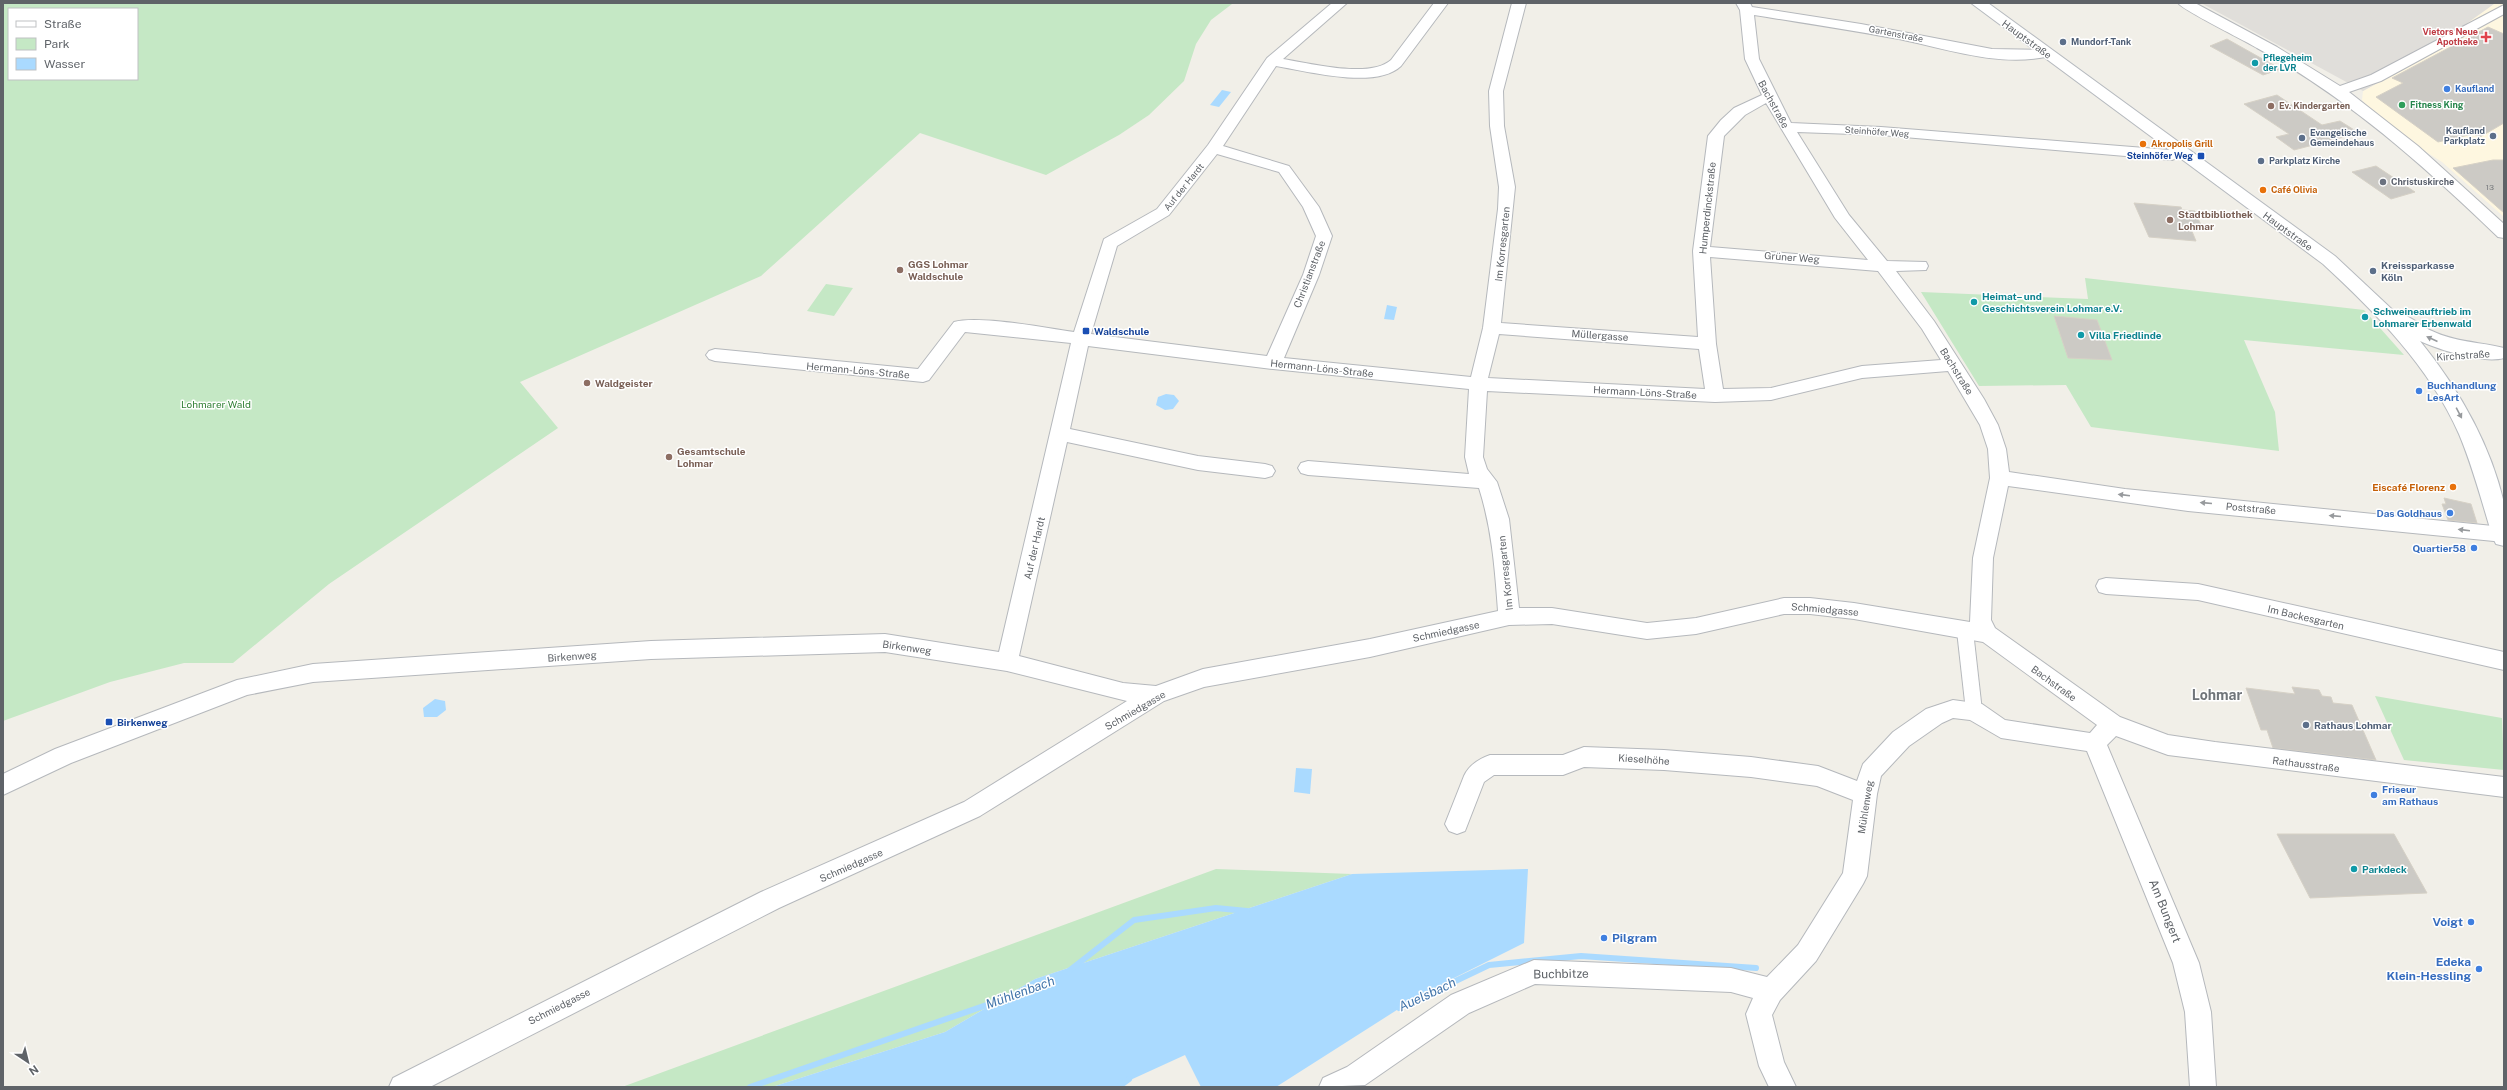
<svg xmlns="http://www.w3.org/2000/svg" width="2507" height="1090" font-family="'Public Sans',sans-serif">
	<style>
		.commercial { fill: #fef7e0 }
		.industrial { fill: #e0deda }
		.green { fill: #c5e8c5; fill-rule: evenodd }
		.water { fill: #aadaff }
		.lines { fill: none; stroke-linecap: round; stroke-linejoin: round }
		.stream { stroke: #aadaff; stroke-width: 6 }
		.building { fill: #cccac5; stroke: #d6d1c6 }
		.pedestrian-casing { stroke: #b5b8bc; stroke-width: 2 }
		.minor-casing { stroke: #b5b8bc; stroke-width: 2 }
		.secondary-casing { stroke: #b6babf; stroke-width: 2 }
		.pedestrian { fill: #fff; fill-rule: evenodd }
		.minor { fill: #fff; fill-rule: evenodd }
		.secondary { fill: #fff; fill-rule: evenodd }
		.oneway { fill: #979a9d }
		.health-dot { fill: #e0444e; stroke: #fff; stroke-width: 1.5 }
		.service-dot { fill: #5c6f8a; stroke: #fff; stroke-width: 1.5 }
		.culture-dot { fill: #0f9aa8; stroke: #fff; stroke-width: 1.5 }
		.shop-dot { fill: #3f7fe0; stroke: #fff; stroke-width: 1.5 }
		.leisure-dot { fill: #2e9e5b; stroke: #fff; stroke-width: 1.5 }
		.education-dot { fill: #8d6e63; stroke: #fff; stroke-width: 1.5 }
		.food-dot { fill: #e8710a; stroke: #fff; stroke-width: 1.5 }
		.transit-dot { fill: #1a4fb4; stroke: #fff; stroke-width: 1.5 }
		.worship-dot { fill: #6b7280; stroke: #fff; stroke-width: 1.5 }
		.labels { text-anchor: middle; stroke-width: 3; stroke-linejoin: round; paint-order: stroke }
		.number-label { font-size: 8px; fill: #7a7d7f }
		.far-health-label { font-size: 9px; font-weight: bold; fill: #be3a42; stroke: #fff; text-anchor: end }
		.far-street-label { font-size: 9px; fill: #5f6368; stroke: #fff }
		.far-service-label { font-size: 9px; font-weight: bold; fill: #4e5e75; stroke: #fff; text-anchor: start }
		.far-culture-label { font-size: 9px; font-weight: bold; fill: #0d838f; stroke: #fff; text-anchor: start }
		.far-shop-label { font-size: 9px; font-weight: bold; fill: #366cbe; stroke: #fff; text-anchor: start }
		.far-leisure-label { font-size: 9px; font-weight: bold; fill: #27864d; stroke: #fff; text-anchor: start }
		.far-education-label { font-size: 9px; font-weight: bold; fill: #785e54; stroke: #fff; text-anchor: start }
		.far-food-label { font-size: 9px; font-weight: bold; fill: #c56008; stroke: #fff; text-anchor: start }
		.far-transit-label { font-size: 9px; font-weight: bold; fill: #164399; stroke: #fff; text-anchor: end }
		.far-worship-label { font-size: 9px; font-weight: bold; fill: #5b616d; stroke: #fff; text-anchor: start }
		.street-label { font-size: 10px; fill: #5f6368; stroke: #fff }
		.education-label { font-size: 10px; font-weight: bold; fill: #785e54; stroke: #fff; text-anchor: start }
		.service-label { font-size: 10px; font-weight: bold; fill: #4e5e75; stroke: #fff; text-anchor: start }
		.culture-label { font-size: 10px; font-weight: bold; fill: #0d838f; stroke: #fff; text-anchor: start }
		.transit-label { font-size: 10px; font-weight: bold; fill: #164399; stroke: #fff; text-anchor: start }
		.shop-label { font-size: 10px; font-weight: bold; fill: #366cbe; stroke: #fff; text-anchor: start }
		.park-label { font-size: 10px; fill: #348238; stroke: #fff }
		.food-label { font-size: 10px; font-weight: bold; fill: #c56008; stroke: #fff; text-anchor: end }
		.near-street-label { font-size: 12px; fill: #5f6368; stroke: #fff }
		.near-shop-label { font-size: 12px; font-weight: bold; fill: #366cbe; stroke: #fff; text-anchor: end }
		.near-water-label { font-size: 13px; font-style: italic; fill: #4174aa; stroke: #fff }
		.district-label { font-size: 14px; font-weight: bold; fill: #70757a; stroke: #fff }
	</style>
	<rect width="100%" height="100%" fill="#f1efe8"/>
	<path class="commercial" d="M2494,3H2504V217L2442,162L2415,145L2370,109L2362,100L2363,91L2405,68Z"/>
	<path class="industrial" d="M2201,3H2494V4L2405,68L2363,91Z"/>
	<path class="green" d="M3,3H1245L1232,4L1211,20L1196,44L1184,81L1149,115L1119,135L1046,175L920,133L761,276L520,382L558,428L329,584L233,663H184L110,682L3,721ZM9,9H137V79H9Z
		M2085,278L2364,310L2404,355L2244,340L2275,412L2279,451L2091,427L2066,385L1979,386L1921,292L2088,299Z
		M826,284L853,288L834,316L807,311Z
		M2375,696L2502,718L2504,770L2404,760Z
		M1216,869L1352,874L1035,979L945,1032L772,1087H622Z"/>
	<path class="water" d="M1222,90L1231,92L1219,107L1210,105Z
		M1387,305L1397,307L1394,320L1384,319Z
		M1166,394L1174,395L1179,401L1173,409L1165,410L1156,405L1158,397Z
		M435,699L445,701L446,710L437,717H424L423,708Z
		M1296,768L1312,769L1310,794L1294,792Z
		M1528,869L1524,943L1422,994L1276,1087H1201L1185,1055L1115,1087H772L945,1032L1035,979L1352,874Z"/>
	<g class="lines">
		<path class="stream" d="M1070,970L1134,920L1216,908L1247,911
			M1399,1008L1489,965L1581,956L1756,968
			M750,1087L1001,1000
			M1118,1087L1129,1079"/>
	</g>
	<path class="building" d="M2488,27L2504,34V123L2480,137L2473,134L2438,142L2376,97L2403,83L2392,78Z
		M2227,39L2259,57L2281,69L2263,75L2210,46Z
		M2277,95L2322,125L2340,121L2359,133L2294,150L2276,137L2289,134L2244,104Z
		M2493,160H2504V213L2453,168Z
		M2376,166L2415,192L2391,199L2352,172Z
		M2134,203L2181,207L2182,210L2195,211L2203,230L2191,229L2196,241L2149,237Z
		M2054,316L2097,320L2112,360L2068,358Z
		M2444,498L2471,504L2477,523L2448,520L2442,504H2446Z
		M2292,687L2319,690L2322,696L2331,697L2333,703L2352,705L2376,760L2273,748L2267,730H2261L2246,688L2295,694Z
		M2277,834H2394L2427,893L2310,898Z"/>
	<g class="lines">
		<g class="pedestrian-casing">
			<path id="pedestrian" d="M1965,625L1971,627L1973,631L1982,711L1980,716L1974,718L1968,716L1966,711L1957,631L1959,627Z"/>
		</g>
		<g class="minor-casing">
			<path id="minor" d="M1332,3H1347L1283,59C1309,63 1370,79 1391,60L1434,3H1448L1401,66C1376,90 1307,71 1276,66L1223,146L1289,166L1319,207L1332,236L1319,275L1284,358L1471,377L1483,328L1498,209L1499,187L1490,126L1489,91L1512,3H1526L1503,91L1504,126L1515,187L1501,323L1698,337L1693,251L1708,136L1721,120L1734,108L1762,95L1745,59L1740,10L1736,3H1750L1752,7L1861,24L1992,49L2050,50L2052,53L2050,56C2001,68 1947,49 1899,39C1851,30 1803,23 1754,15L1759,59L1791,123L1881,127L2170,150L2181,146L2189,151L2186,154L2172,160L1881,135L1797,132L1849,215L1887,261L1926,262L1928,266L1926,270L1896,271L1934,321L1984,399L1998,425L2006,449L2009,472L2125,489L2503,527L2504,542L2188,511L2008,486L1993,558L1991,620L1995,628L2120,717L2168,735L2215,742L2504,777V797L2168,755L2116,736L2107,745L2199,963L2211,1012L2216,1087H2190L2185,1012L2173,963L2087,751L2001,738L1970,720L1953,718L1942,723L1909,746L1881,776L1877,794L1867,876L1863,884L1816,961L1780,1000L1772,1015L1784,1062L1796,1087H1769L1759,1066L1746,1014L1753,998L1731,992L1535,984L1469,1013L1365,1085L1319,1087L1323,1078L1347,1067L1451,995L1534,960L1731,968L1767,977L1798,945L1843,873L1853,800L1817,786L1751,777L1664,770L1584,767L1563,775H1494L1484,782L1465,831L1457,834L1449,831L1445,824L1464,776C1469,765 1479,759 1490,755H1563L1584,747L1664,750L1751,757L1818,766L1857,781L1863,764L1893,732L1926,709L1953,700L1982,704L2005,720L2090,733L2097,725L1983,642L1854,619L1810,614H1784L1696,634L1647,639L1552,624L1509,625L1370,657L1204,687L1164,701L980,816L779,908L430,1087H389L393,1078L761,892L964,802L1127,701L1007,671L885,652L651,659L313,682L247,695L71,763L3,795V774L55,749L237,680L313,664L651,641L885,634L999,652L1071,343L965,332L929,380L923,382L715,361L709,359L706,355L709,351L715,349L918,369L954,322C979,315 1046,328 1074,332L1104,239L1157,209L1208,145L1267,58ZM1766,103L1835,218L1868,260L1710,247L1724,136L1745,115ZM1217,154L1279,172L1303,207L1316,236L1303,275L1267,356L1091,334L1117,246L1169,215ZM1710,257L1878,271L1922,329L1941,360L1862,366L1771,388L1723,389L1716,344ZM1499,334L1699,349L1705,389L1488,378ZM1088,346L1273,369L1469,389L1465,457L1469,474L1308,461L1301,463L1298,468L1301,473L1308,475L1479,488C1492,529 1495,569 1498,611L1370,639L1203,669L1156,686L1123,683L1019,656L1067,442L1198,470L1265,478L1272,476L1275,471L1272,466L1265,464L1198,456L1070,429ZM1948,371L1980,425L1988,449L1990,478L1973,558L1970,622L1854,603L1810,598H1784L1696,618L1647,623L1552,608H1519L1509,519L1497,482L1487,469L1483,457L1487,391L1715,402L1771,400L1862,378Z
				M2178,3H2195L2277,47L2340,86L2371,75L2504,5V14L2381,81L2349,92L2418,146L2504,224V238L2498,237C2423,165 2348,98 2257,48C2244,40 2184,11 2178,3Z
				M2106,578L2198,584L2504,652V670L2198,600L2106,594L2099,592L2096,586L2099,580Z"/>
		</g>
		<g class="secondary-casing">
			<path id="secondary" d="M1971,3H1988L2335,256L2397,314C2408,313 2422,327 2432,331C2455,342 2480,342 2504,348V358C2483,364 2440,350 2420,341C2458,388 2490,443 2504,503C2506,517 2504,533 2504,546L2496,544L2493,538C2482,503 2473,467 2459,434C2429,366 2376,313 2323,264Z"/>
		</g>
		<use href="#pedestrian" class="pedestrian"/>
		<use href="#minor" class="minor"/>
		<use href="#secondary" class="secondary"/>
	</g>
	<defs><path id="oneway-solid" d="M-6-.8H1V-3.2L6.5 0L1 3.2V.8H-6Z"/></defs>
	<g class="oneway">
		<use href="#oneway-solid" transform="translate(2432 339) rotate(-156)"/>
		<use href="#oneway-solid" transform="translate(2459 413) rotate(62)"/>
		<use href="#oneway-solid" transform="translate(2124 495) rotate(-173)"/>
		<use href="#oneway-solid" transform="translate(2206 503) rotate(-175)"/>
		<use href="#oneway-solid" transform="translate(2335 516) rotate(-175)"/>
		<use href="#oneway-solid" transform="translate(2464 530) rotate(-173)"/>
	</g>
	<path class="health-dot" d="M2484 31h4v4h4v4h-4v4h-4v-4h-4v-4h4z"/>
	<g class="service-dot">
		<circle cx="2063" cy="42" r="4"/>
		<circle cx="2493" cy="136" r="4"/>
		<circle cx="2302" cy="138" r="4"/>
		<circle cx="2261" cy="161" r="4"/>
		<circle cx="2373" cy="271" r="4"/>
		<circle cx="2306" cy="725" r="4"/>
	</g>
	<g class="culture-dot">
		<circle cx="2255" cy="63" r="4"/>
		<circle cx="1974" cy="302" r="4"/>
		<circle cx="2365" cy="317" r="4"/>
		<circle cx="2081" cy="335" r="4"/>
		<circle cx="2354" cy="869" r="4"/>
	</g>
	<g class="shop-dot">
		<circle cx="2447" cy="89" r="4"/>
		<circle cx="2419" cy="391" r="4"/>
		<circle cx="2450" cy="513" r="4"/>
		<circle cx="2474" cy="548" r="4"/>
		<circle cx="2374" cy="795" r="4"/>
		<circle cx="2471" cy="922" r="4"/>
		<circle cx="1604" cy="938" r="4"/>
		<circle cx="2479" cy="969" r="4"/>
	</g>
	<circle class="leisure-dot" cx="2402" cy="105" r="4"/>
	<g class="education-dot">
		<circle cx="2271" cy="106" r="4"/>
		<circle cx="2170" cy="220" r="4"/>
		<circle cx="900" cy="270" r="4"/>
		<circle cx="587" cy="383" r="4"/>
		<circle cx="669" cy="457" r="4"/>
	</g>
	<g class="food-dot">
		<circle cx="2143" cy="144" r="4"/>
		<circle cx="2263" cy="190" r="4"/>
		<circle cx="2453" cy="487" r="4"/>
	</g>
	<g class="transit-dot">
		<rect x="2197" y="152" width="8" height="8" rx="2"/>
		<rect x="1082" y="327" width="8" height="8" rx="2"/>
		<rect x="105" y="718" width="8" height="8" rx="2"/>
	</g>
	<circle class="worship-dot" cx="2383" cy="182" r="4"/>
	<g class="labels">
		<g class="number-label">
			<text x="2490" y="190">13</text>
		</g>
		<g class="far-health-label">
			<text x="2478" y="35">Vietors Neue<tspan x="2478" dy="10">Apotheke</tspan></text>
		</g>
		<g class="far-street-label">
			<text transform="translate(1896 34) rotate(11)" y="3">Gartenstraße</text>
			<text transform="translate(1877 132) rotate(4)" y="3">Steinhöfer Weg</text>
			<text transform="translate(1184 187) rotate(-51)" y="3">Auf der Hardt</text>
		</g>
		<g class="far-service-label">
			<text x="2071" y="45">Mundorf-Tank</text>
			<text x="2485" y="134" text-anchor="end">Kaufland<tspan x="2485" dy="10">Parkplatz</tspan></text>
			<text x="2310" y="136">Evangelische<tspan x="2310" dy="10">Gemeindehaus</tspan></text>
			<text x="2269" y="164">Parkplatz Kirche</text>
		</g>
		<g class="far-culture-label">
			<text x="2263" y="61">Pflegeheim<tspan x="2263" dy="10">der LVR</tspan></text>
		</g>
		<g class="far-shop-label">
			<text x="2455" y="92">Kaufland</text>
		</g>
		<g class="far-leisure-label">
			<text x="2410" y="108">Fitness King</text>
		</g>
		<g class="far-education-label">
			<text x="2279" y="109">Ev. Kindergarten</text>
		</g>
		<g class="far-food-label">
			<text x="2151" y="147">Akropolis Grill</text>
			<text x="2271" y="193">Café Olivia</text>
		</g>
		<g class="far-transit-label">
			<text x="2193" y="159">Steinhöfer Weg</text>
		</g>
		<g class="far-worship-label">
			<text x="2391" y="185">Christuskirche</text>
		</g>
		<g class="street-label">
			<text transform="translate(2027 39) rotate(36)" y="4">Hauptstraße</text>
			<text transform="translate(1774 104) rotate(61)" y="4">Bachstraße</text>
			<text transform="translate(1707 208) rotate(-84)" y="4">Humperdinckstraße</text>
			<text transform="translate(2288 231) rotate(36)" y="4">Hauptstraße</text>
			<text transform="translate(1502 244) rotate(-84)" y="4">Im Korresgarten</text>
			<text transform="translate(1792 257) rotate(4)" y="4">Grüner Weg</text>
			<text transform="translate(1309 274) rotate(-69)" y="4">Christianstraße</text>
			<text transform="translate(1600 335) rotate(4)" y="4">Müllergasse</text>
			<text transform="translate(2463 355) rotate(-4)" y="4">Kirchstraße</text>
			<text transform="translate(1322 368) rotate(6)" y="4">Hermann-Löns-Straße</text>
			<text transform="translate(858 370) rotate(5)" y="4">Hermann-Löns-Straße</text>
			<text transform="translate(1957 371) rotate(58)" y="4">Bachstraße</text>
			<text transform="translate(1645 392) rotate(3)" y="4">Hermann-Löns-Straße</text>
			<text transform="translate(2251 508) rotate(5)" y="4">Poststraße</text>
			<text transform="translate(1034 548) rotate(-77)" y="4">Auf der Hardt</text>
			<text transform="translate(1505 573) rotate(-96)" y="4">Im Korresgarten</text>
			<text transform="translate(1825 609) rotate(5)" y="4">Schmiedgasse</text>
			<text transform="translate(2306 617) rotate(13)" y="4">Im Backesgarten</text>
			<text transform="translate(1446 631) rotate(-12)" y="4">Schmiedgasse</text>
			<text transform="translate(907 647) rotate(8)" y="4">Birkenweg</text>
			<text transform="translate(572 656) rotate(-4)" y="4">Birkenweg</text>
			<text transform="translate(2054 683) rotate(36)" y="4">Bachstraße</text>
			<text transform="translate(1135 710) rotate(-30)" y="4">Schmiedgasse</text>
			<text transform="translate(1644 759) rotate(4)" y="4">Kieselhöhe</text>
			<text transform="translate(2306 764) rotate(7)" y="4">Rathausstraße</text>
			<text transform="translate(1865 807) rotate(-81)" y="4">Mühlenweg</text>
			<text transform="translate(851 865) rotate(-24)" y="4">Schmiedgasse</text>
			<text transform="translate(559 1006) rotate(-27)" y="4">Schmiedgasse</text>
		</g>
		<g class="education-label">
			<text x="2178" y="218">Stadtbibliothek<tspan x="2178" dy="12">Lohmar</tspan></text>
			<text x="908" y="268">GGS Lohmar<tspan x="908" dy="12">Waldschule</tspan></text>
			<text x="595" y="387">Waldgeister</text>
			<text x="677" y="455">Gesamtschule<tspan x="677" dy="12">Lohmar</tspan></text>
		</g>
		<g class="service-label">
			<text x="2381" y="269">Kreissparkasse<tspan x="2381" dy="12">Köln</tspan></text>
			<text x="2314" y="729">Rathaus Lohmar</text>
		</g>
		<g class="culture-label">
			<text x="1982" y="300">Heimat– und<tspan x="1982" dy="12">Geschichtsverein Lohmar e.V.</tspan></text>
			<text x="2373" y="315">Schweineauftrieb im<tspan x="2373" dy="12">Lohmarer Erbenwald</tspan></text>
			<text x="2089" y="339">Villa Friedlinde</text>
			<text x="2362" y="873">Parkdeck</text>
		</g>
		<g class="transit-label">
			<text x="1094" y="335">Waldschule</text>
			<text x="117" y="726">Birkenweg</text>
		</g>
		<g class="shop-label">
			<text x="2427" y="389">Buchhandlung<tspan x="2427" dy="12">LesArt</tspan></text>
			<text x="2442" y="517" text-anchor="end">Das Goldhaus</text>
			<text x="2466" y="552" text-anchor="end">Quartier58</text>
			<text x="2382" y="793">Friseur<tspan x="2382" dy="12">am Rathaus</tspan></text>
		</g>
		<g class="park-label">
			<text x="216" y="408">Lohmarer Wald</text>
		</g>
		<g class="food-label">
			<text x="2445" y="491">Eiscafé Florenz</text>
		</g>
		<g class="near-street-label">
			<text transform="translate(2165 911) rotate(68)" y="4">Am Bungert</text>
			<text transform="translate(1561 974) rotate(-1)" y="4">Buchbitze</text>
		</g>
		<g class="near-shop-label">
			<text x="2463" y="926">Voigt</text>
			<text x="1612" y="942" text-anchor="start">Pilgram</text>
			<text x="2471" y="966">Edeka<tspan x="2471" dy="14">Klein-Hessling</tspan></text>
		</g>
		<g class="near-water-label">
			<text transform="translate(1020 992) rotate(-20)" y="5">Mühlenbach</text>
			<text transform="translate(1427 994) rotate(-25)" y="5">Auelsbach</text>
		</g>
		<g class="district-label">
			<text x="2217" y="700">Lohmar</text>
		</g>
	</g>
	<rect width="2507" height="1090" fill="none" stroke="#5f6368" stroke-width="8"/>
	<rect x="8" y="8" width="130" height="72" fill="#ffffff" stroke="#bfc1c3"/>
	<rect x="16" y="21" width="20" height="6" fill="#ffffff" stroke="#bfc1c3"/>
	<text x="44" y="28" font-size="12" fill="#5f6368">Straße</text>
	<rect x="16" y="38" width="20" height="12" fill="#c5e8c5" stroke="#bfc1c3"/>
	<text x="44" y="48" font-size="12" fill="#5f6368">Park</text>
	<rect x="16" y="58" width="20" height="12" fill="#aadaff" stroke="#bfc1c3"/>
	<text x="44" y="68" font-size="12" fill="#5f6368">Wasser</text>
	<g transform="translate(28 1062) rotate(145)" stroke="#ffffff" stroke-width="3" paint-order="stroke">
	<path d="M0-3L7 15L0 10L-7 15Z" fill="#5f6368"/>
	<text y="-6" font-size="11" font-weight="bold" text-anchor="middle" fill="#5f6368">N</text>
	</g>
</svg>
